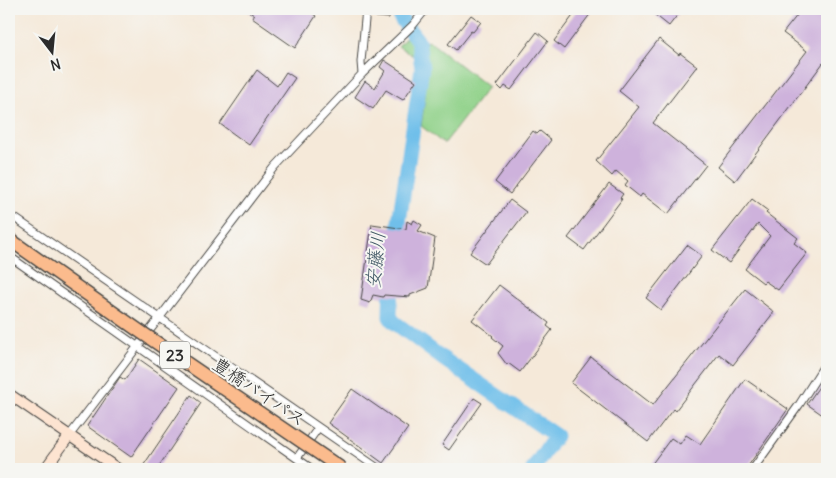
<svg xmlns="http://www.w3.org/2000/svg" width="836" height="478" font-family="Delius,'Klee One',sans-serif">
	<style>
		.green { fill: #91d28a; stroke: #5e7e5a }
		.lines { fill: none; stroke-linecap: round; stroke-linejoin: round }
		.river { stroke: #6fbfea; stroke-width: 15 }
		.building { fill: #ceb2dc }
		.street-casing { stroke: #494845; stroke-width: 9 }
		.secondary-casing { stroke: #494845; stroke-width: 12 }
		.street { stroke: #fff; stroke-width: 7 }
		.secondary { stroke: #fde4d1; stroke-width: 10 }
		.highway-bridge-casing { stroke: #494845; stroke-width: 15; stroke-linecap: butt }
		.highway-bridge { stroke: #fbbb8d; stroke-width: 12 }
		.labels { text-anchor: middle; stroke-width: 4; stroke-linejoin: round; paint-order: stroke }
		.shield { fill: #f6f6f2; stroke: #686867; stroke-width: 1 }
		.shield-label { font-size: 16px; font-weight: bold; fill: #2b2b2b }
		.street-label { font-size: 18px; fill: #2b2b2b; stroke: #f6f6f2 }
		.water-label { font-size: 19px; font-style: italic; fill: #3f5764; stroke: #f6f6f2 }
	</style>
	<rect width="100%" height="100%" fill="#f6f6f2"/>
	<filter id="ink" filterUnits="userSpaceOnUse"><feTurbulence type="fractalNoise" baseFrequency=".02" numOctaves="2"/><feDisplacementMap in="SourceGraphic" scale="10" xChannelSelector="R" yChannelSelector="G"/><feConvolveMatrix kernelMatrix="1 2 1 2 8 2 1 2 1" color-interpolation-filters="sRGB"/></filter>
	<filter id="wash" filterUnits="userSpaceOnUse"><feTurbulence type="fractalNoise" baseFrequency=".0096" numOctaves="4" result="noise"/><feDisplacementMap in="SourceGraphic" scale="20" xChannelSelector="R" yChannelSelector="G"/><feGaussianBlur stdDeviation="1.12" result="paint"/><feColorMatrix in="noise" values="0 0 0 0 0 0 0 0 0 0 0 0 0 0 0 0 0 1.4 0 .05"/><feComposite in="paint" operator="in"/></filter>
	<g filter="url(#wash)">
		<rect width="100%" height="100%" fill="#f5e9d9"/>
		<path class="green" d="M410,33L415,40L418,59L398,46Z
			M429,41L488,87L444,144L421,126C425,98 429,71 425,42Z"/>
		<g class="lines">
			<path class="river" d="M395,249L422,68L418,41L401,19L399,9
				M391,276L390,317L394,322L442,358L556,436L554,439
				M533,469L549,445"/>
		</g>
		<g id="blocks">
			<path class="building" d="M245,9H306L316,16L295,48L252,18L254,15Z
				M376,9H389V18L376,17Z
				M578,9H594L564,49L554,41Z
				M658,9H682L669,26L654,14Z
				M802,9H827V66L823,63L735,181L718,167L807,51L783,33Z
				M471,15L481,22L473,32L471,31L456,50L448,44Z
				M537,32L548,41L511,90L505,86L502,90L497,85Z
				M659,39L679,55L680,53L697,66L653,123L706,165L668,214L642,194L640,197L625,185L628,181L616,171L612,176L596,161L639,107L619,91Z
				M384,60L416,81L403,100L386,90L373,109L355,97L365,81L375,88L385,71L380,67Z
				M257,70L277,86L286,72L295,78L249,145L220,124Z
				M533,131L537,134L540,131L551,140L510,194L495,182Z
				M609,184L623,194L620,198L622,199L584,250L568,238Z
				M752,199L768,211L766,213L798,238L794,243L807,253L778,290L765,281L763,283L745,269L770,236L758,224L729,263L712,250Z
				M510,200L526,212L486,264L470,253Z
				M414,220L422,225L418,231L435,238L428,288L410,295V297L384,295L383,297L373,295L370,303L361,300L372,224L406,229L407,221L412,224Z
				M687,245L702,256L661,310L646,298Z
				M499,285L549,323L547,326L552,330L520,372L508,363L507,365L498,353L503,346L492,337L493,336L472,320Z
				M745,289L774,312L733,365L719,354L675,411L673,409L648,442L571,383L591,357L653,405Z
				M139,359L179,387L131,457L87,426L120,377L125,380Z
				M827,375V418L807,404Z
				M745,379L788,409L746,469H657L651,465L671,438L680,444L686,435L700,444Z
				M352,389L408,428L383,463L328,423Z
				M191,395L201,403L157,469H141Z
				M474,398L482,403L449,450L442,445Z"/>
		</g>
	</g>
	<g filter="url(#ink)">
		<use href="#blocks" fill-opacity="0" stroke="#494845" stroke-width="1"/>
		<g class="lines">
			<g class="street-casing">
				<path id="street" d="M362,74L361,62L366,9
					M9,214L379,469
					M9,256L312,469
					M69,436L275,167L362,74L413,25L426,9
					M297,458L318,428
					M753,469L799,405L827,361"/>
			</g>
			<g class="secondary-casing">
				<path id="secondary" d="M9,394L118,469
					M45,469L69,436"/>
			</g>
			<use href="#street" class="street"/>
			<use href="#secondary" class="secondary"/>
			<g class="highway-bridge-casing">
				<path id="highway-bridge" d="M9,239L138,330L342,469"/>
			</g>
			<use href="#highway-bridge" class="highway-bridge"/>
		</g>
	</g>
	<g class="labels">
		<rect class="shield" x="160" y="341.5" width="30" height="27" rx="4"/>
		<g class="shield-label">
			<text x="175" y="361">23</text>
		</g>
		<g class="street-label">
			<text transform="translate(259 392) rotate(34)" y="6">豊橋バイパス</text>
		</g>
		<g class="water-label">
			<text transform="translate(375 260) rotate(-84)" y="7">安藤川</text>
		</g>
	</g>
	<rect width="836" height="478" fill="none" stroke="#f6f6f2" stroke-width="30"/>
	<g transform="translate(52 52) rotate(164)" stroke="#f6f6f2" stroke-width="4" paint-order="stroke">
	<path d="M0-4L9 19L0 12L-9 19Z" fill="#2b2b2b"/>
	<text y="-8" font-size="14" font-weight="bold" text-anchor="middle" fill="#2b2b2b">N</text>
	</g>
</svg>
